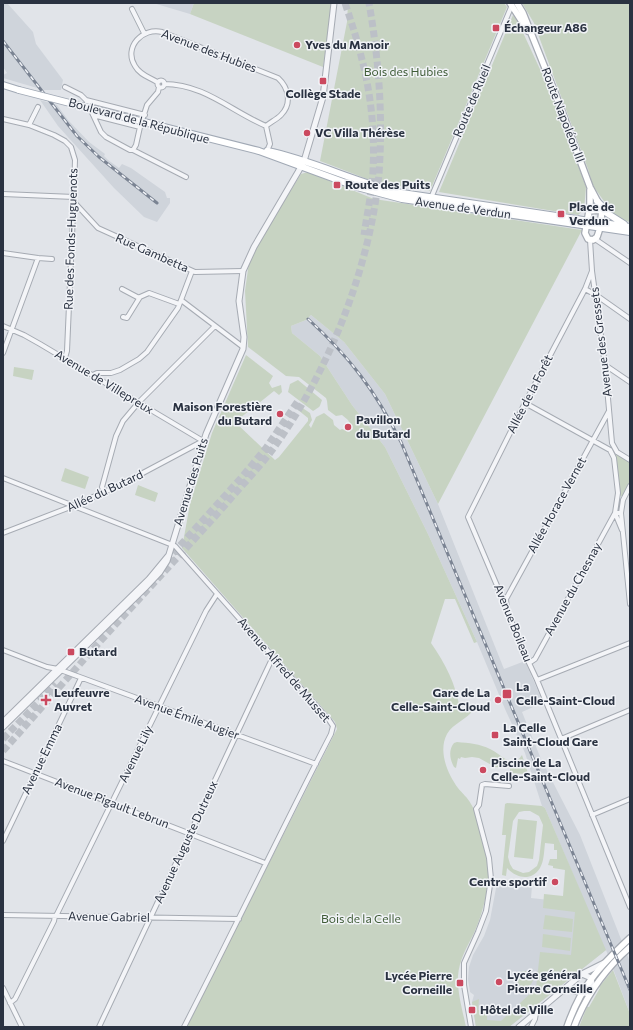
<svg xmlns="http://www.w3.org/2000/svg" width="633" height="1030" font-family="Commissioner,sans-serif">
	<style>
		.built { fill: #cfd4db }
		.green { fill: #c7d3c2; fill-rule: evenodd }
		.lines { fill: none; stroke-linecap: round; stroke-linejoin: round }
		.motorway-tunnel { stroke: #bcc0c7; stroke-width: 7; stroke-dasharray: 7 3.5; stroke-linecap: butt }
		.minor-casing { stroke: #a6abb3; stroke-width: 6 }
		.tertiary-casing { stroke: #a6abb3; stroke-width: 7 }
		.secondary-casing { stroke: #a6abb3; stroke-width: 8 }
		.primary-casing { stroke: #a1a9b5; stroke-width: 8 }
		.minor { stroke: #f4f5f8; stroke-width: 4 }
		.tertiary { stroke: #f4f5f8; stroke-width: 5 }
		.secondary { stroke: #fff; stroke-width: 5.5 }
		.primary { stroke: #fff; stroke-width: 6 }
		.rail-casing { stroke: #7b8493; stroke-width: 3 }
		.rail { stroke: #f1f3f7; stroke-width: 1.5; stroke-dasharray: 4.5; stroke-linecap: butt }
		.primary-bridge-casing { stroke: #a1a9b5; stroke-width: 8; stroke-linecap: butt }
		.primary-bridge { stroke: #fff; stroke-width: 6 }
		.poi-dot { fill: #cb495f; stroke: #f1f3f7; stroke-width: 1.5 }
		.labels { text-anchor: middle; stroke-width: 3; stroke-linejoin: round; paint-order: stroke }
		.poi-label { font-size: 12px; font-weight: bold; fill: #2a3241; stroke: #f1f3f7; text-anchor: start }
		.street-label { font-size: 12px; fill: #2a3241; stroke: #f1f3f7 }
		.park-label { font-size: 12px; fill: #3f5c37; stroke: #f1f3f7 }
	</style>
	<rect width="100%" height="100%" fill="#e1e4e9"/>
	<path class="built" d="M3,3H7L33,32L36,44L63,80L61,90H44L3,78V75L7,73L3,67Z
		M153,3H194L190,14Z
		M40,100L57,105L68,120L89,142L105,154L104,156L108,160L119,168L122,164L131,168L165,192L167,198H170V203L157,222L144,217L114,188L58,126Z
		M311,315L344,342L385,394L438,504L504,669L525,661L544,705L540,704L522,712L541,759L580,835L630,962V1014L606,950L509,1027H476L472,1002L474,995L470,992L468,979L469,967L473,955L484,936L490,920L497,883L532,886L531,898L567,902L581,893L545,808L542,806L525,753L505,709L477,642L428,534L385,447L352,405L320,356L292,333L291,326L306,320Z"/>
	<path class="green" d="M194,3H332L323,67L190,14Z
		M348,3H504L507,7L430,191L375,182L320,161L347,22Z
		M522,3H630V222L617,219L593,186L588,169L545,53L534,23Z
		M513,15L519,24L551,93L586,187L584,210L578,215L439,192Z
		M308,172L374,199L582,230L438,504L385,394L344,342L311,315L306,320L291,326L292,333L320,356L352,405L385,447L428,534L477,642L474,643L455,599H445L431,643C446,665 455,682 460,709H474C467,720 453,723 447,734C438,751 447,773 458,788C462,793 468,798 471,804C478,815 487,847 488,859C490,884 484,911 474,933C467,947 459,960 458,976C457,992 463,1012 466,1027H186L337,729L335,722L182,548L190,504L212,433L246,355L273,376L269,383L272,388L281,385L282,392L279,395L274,391L235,422L275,460L279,457L308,421V418L298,410L301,407L310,413L312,420L309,425L311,428L316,417L324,413L333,420L334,425L340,430L342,429L349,432L353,429L348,420L342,415L336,416L328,410L327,401L326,398L299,377L286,376L248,347L245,291L249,262L258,243L301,174Z
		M14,367L34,370L32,380L13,376Z
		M298,380L322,400C319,408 321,406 313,411L288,392L290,384Z
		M616,455H621L630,460V486L625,496H621L618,493L614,458Z
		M65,468L89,477L85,489L61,481Z
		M138,485L158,493L155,502L135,495Z
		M457,742C469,743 480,744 490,749C497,752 505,761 512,761C517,762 519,759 522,755L528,773L524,774L510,773V768L495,767L479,758L472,757L465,758L461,757L460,759L458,758L456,768L454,767C450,760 448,750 454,743Z
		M507,803L542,806L545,808L606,950L509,1027H476L472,1002L479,999L478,1010L487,1011V1020L501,1021L536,988L540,952L571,955L575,912L543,908L544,894L563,896L565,870L553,868V866L548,865L550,859H557V850H554V844L545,843C544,852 544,861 540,868C531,882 516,878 507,868L506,876L502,875L506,835H502L505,804ZM524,811H530L539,816L543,825L539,860L537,866L529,872L523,873L513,869L510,864L508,857L513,821L519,812Z
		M518,819L537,821L533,859L514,857Z
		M545,915L573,919L572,932L543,929Z
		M543,934L571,938L570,951L542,947Z
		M613,970L630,1014V1027H579L587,1007H589L600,988L599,987Z
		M517 979a8 8 0 1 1 16 0a8 8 0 1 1-16 0Z"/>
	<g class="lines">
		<path class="motorway-tunnel" d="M345,3C365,62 376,108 373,171C372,192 367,214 364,235
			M166,561L241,478L266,448L298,401
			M3,739L56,684
			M3,751C45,704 86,656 129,610C162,574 195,539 227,503C241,486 257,470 270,453C327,376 370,269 379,174C383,116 379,60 369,3"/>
		<g class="minor-casing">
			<path id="minor" d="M132,9L144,33
				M157.5 84a3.5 3.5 0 1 1 7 0a3.5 3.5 0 1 1-7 0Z
				M157,82C149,77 140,75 135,66C123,47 143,27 162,32L278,78C289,88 292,104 281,115C277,119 271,122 266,126
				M164,84C204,84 231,111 266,126
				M65,87L81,95L86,100L101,132L106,137L130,150H133L136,145L140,127L147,105L158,92L159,87
				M86,100L145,115
				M93,115L140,127
				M3,119L29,125L54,135L65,141L71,147L75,160L74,191L67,351L65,358
				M29,125L38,107
				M266,126L270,144L267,151
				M133,150L186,177
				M3,194L74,197
				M431,198L512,5
				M74,202L98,228L195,272L243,271
				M595,239L630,263
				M590,240L592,271L605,365L612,443L617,452L630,460
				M3,253L38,258L52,259
				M592,271L585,289L525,403L468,517L501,595L506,599L507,611L529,663L537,680L630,907
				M122,289L139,298
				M585,289L596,295L630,319
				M181,300L243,347
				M123,317L127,318L140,297L149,293L179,304
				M3,326L24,335L40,344L203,441L124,483L73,506L3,533
				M3,353L38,258
				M605,365L630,382
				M93,375L97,373H111L120,370L139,359L147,352L178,308L192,271
				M525,403L610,450L614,458L618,493L615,513L622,530
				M3,478L175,546L329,720L333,726L331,734C281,831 234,930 184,1027
				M630,486L623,500L621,513L630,604
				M104,492L102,487L116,436L123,421L139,402L215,326
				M506,599L609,411
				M3,650L47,667L58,669L316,764
				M529,663L535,659L615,513H621
				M537,680L630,643
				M561,739L630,710
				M3,761L265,863
				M592,815L630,799
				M3,841L81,678
				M3,915L239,919
				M56,916L206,611L217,594
				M3,988L22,1027
				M10,1003L15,999L54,921L55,916
				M99,1027L271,661L274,658
				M471,1027L464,985V963L478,932L486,911L491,879L489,858L476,809L479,805L482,785L485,784L509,786
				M531,1027L535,1019L536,1013"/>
		</g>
		<g class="tertiary-casing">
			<path id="tertiary" d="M3,722L149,579L168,556
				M3,727L145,588L160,572L167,561L206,434L243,349L244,337L239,301L243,271L254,247L298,172L304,161L323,97L334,3
				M582,974L591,978L593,988
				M563,991L569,990L589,994
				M519,1027L582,974L604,963"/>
		</g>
		<g class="secondary-casing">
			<path id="secondary" d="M510,3L528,31
				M517,3L523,13L555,93L590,187L599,204
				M590,190V206L585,233L588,239L593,240L597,237L600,228L602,210
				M589,211L602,210
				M567,1027C581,986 599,967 630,938
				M574,1027C586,995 605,969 630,947"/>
		</g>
		<g class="primary-casing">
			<path id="primary" d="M3,85L19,90
				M140,121L259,151L357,187L402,199L630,232
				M267,151C313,160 356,183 402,193L630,227
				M597,201L607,211
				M602,210L624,224"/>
		</g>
		<use href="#minor" class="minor"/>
		<use href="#tertiary" class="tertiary"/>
		<use href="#secondary" class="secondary"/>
		<use href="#primary" class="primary"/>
		<g class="rail-casing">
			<path id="rail" d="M3,41L77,136L99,157L157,203
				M308,319C350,357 376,392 401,442L630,990"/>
		</g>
		<use href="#rail" class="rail"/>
		<g class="primary-bridge-casing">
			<path id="primary-bridge" d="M19,90L140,121"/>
		</g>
		<use href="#primary-bridge" class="primary-bridge"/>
	</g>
	<g class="poi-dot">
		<rect x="492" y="24" width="8" height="8" rx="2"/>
		<circle cx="297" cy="45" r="4"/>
		<rect x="319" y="77" width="8" height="8" rx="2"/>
		<circle cx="307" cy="133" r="4"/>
		<rect x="333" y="181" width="8" height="8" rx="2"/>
		<rect x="557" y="210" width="8" height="8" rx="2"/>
		<circle cx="280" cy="414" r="4"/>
		<circle cx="348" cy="427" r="4"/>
		<rect x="67" y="648" width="8" height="8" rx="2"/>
		<rect x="502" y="689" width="10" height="10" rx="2"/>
		<path d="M44 694h4v4h4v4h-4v4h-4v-4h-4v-4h4z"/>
		<circle cx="498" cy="700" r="4"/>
		<rect x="491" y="731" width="8" height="8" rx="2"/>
		<circle cx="483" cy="770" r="4"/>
		<circle cx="555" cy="882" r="4"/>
		<circle cx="499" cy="982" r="4"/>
		<rect x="456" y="979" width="8" height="8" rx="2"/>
		<rect x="468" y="1006" width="8" height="8" rx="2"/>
	</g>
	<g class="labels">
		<g class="poi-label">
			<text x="504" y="32">Échangeur A86</text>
			<text x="305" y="49">Yves du Manoir</text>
			<text x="323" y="98" text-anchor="middle">Collège Stade</text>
			<text x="315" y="137">VC Villa Thérèse</text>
			<text x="345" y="189">Route des Puits</text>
			<text x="569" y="211">Place de<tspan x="569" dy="14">Verdun</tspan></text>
			<text x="272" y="411" text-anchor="end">Maison Forestière<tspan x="272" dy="14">du Butard</tspan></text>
			<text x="356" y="424">Pavillon<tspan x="356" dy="14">du Butard</tspan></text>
			<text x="79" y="656">Butard</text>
			<text x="516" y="691">La<tspan x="516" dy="14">Celle-Saint-Cloud</tspan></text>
			<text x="54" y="697">Leufeuvre<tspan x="54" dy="14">Auvret</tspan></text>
			<text x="490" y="697" text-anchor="end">Gare de La<tspan x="490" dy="14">Celle-Saint-Cloud</tspan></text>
			<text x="503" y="732">La Celle<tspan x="503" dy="14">Saint-Cloud Gare</tspan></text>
			<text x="491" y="767">Piscine de La<tspan x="491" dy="14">Celle-Saint-Cloud</tspan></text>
			<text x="547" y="886" text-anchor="end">Centre sportif</text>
			<text x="507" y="979">Lycée général<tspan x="507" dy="14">Pierre Corneille</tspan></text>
			<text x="452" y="980" text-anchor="end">Lycée Pierre<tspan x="452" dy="14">Corneille</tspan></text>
			<text x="480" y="1014">Hôtel de Ville</text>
		</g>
		<g class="street-label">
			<text transform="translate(209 51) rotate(21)" y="4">Avenue des Hubies</text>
			<text transform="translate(472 101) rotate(-67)" y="4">Route de Rueil</text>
			<text transform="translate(563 115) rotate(69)" y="4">Route Napoléon III</text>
			<text transform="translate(139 121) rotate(15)" y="4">Boulevard de la République</text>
			<text transform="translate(463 208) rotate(8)" y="4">Avenue de Verdun</text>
			<text transform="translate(71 239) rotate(-88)" y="4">Rue des Fonds-Huguenots</text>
			<text transform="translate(152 253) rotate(24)" y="4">Rue Gambetta</text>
			<text transform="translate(601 342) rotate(-97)" y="4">Avenue des Gressets</text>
			<text transform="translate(104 382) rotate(31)" y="4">Avenue de Villepreux</text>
			<text transform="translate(530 394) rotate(-63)" y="4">Allée de la Forêt</text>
			<text transform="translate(191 482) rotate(-73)" y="4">Avenue des Puits</text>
			<text transform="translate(105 491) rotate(-25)" y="4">Allée du Butard</text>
			<text transform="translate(557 505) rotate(-61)" y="4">Allée Horace Vernet</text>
			<text transform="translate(573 589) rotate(-61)" y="4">Avenue du Chesnay</text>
			<text transform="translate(513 623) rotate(68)" y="4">Avenue Boileau</text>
			<text transform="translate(284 670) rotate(49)" y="4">Avenue Alfred de Musset</text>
			<text transform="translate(187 717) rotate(20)" y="4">Avenue Émile Augier</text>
			<text transform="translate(136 754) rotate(-64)" y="4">Avenue Lily</text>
			<text transform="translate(42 759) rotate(-64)" y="4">Avenue Emma</text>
			<text transform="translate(112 803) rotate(21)" y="4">Avenue Pigault Lebrun</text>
			<text transform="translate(186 842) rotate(-65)" y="4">Avenue Auguste Dutreux</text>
			<text transform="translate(109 917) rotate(1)" y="4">Avenue Gabriel</text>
		</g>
		<g class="park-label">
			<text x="406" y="76">Bois des Hubies</text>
			<text x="361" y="923">Bois de la Celle</text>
		</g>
	</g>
	<rect width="633" height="1030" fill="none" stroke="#2a3241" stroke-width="8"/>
</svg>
